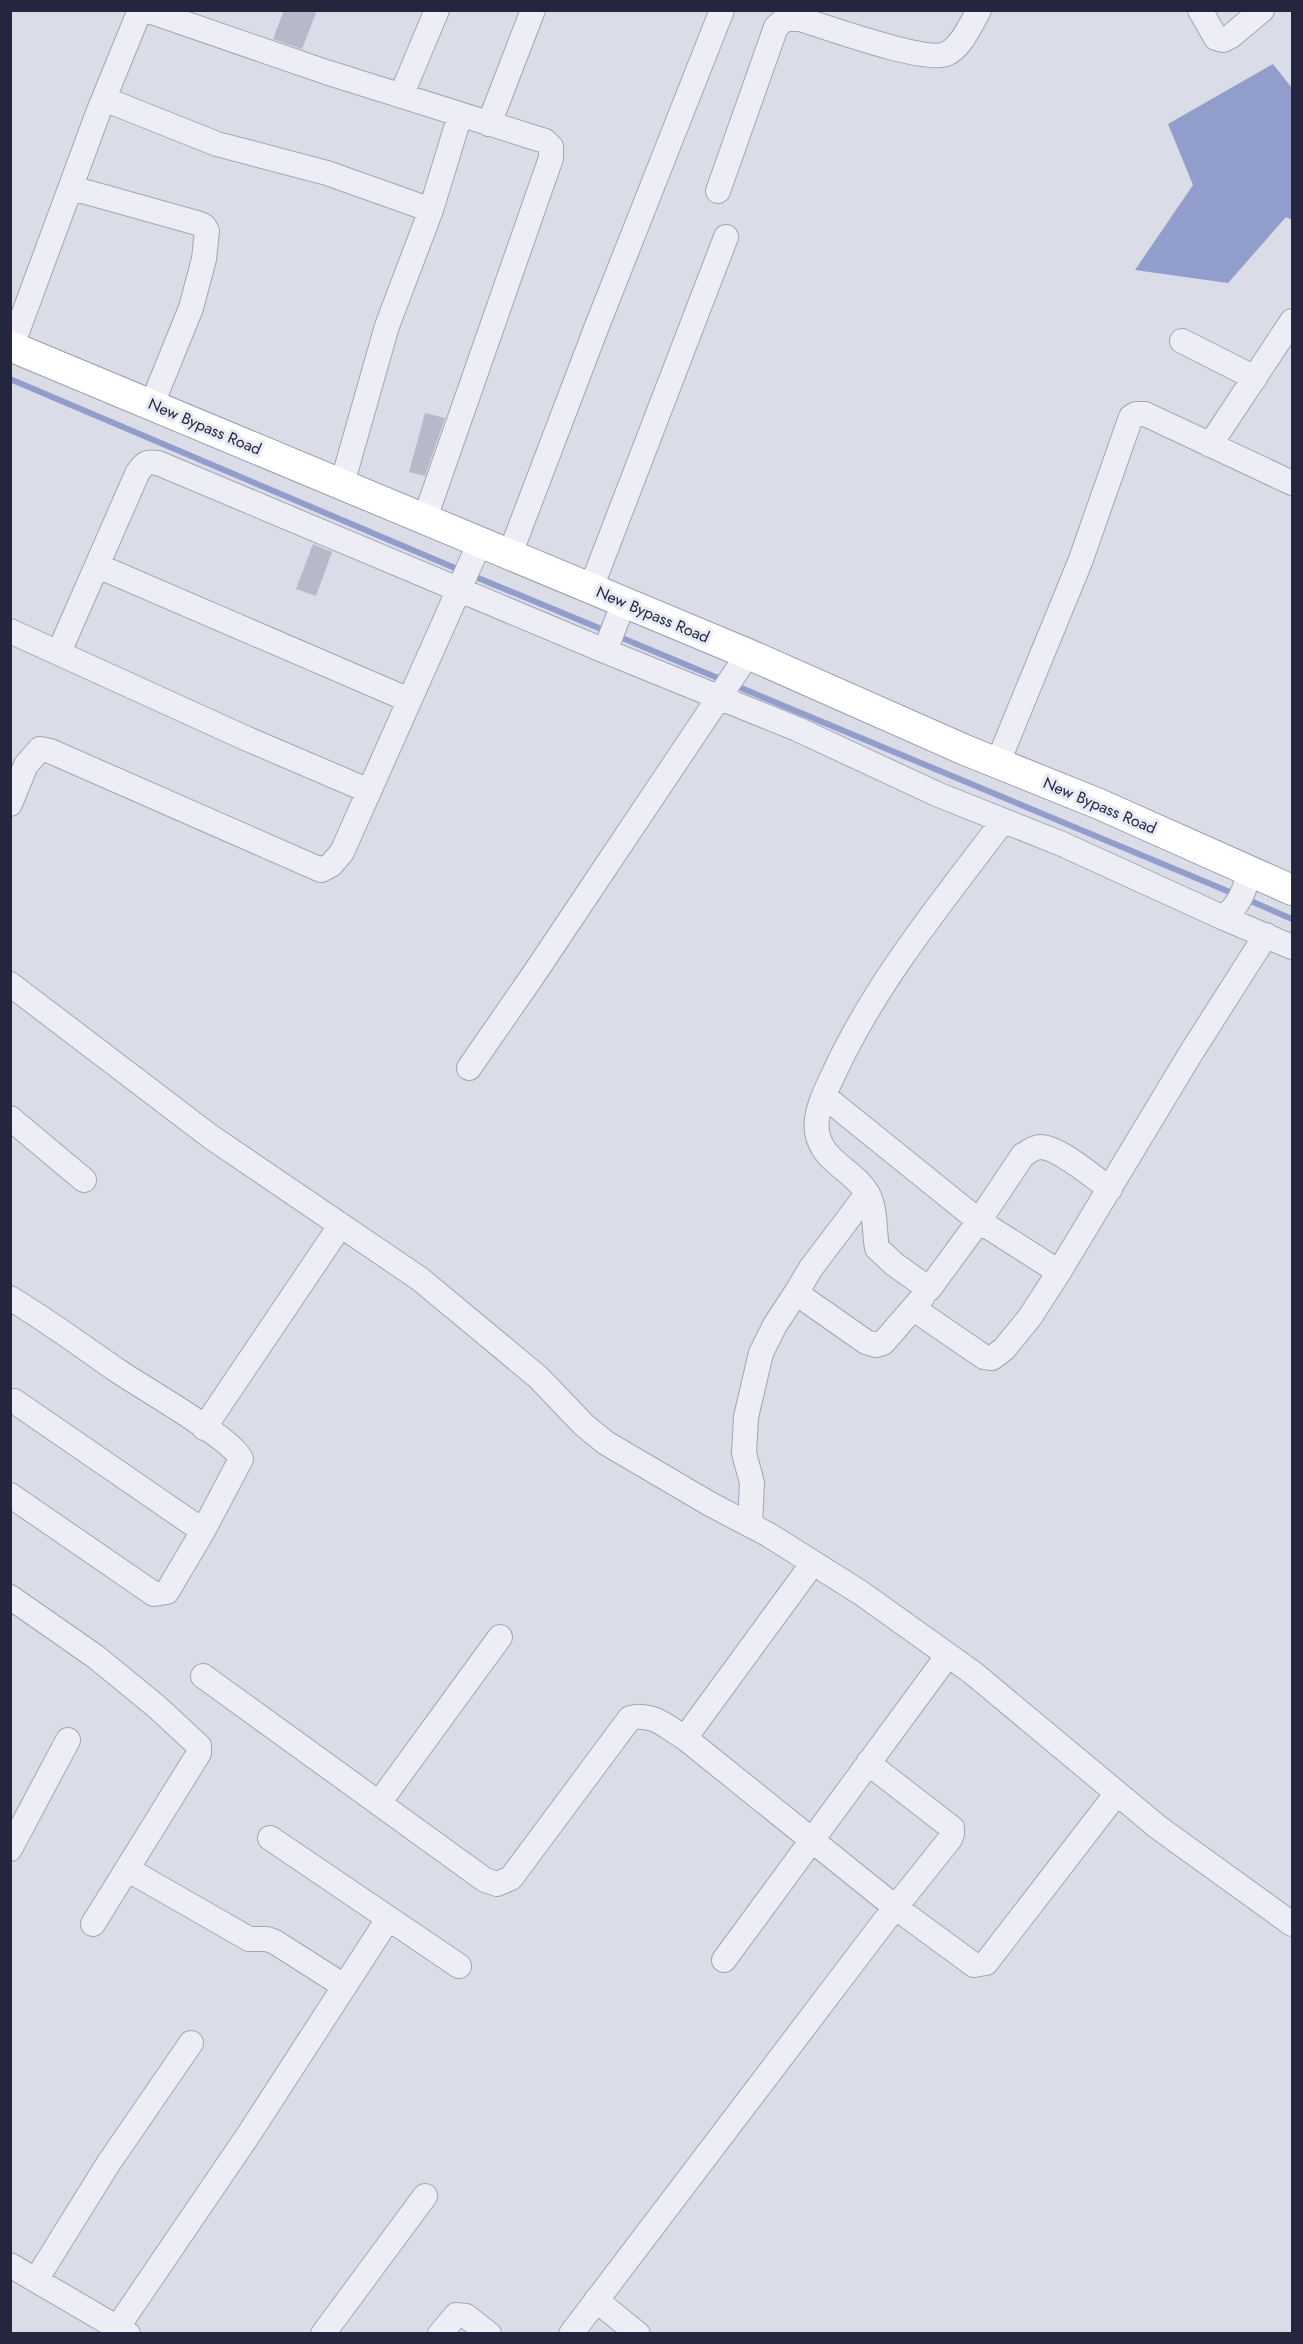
<svg xmlns="http://www.w3.org/2000/svg" width="1303" height="2344" font-family="Jost,sans-serif">
	<style>
		.water { fill: #919dcb }
		.lines { fill: none; stroke-linecap: round; stroke-linejoin: round }
		.stream { stroke: #919dcb; stroke-width: 6 }
		.building { fill: #b7b9ca }
		.minor-casing { stroke: #a3a5b4; stroke-width: 26 }
		.major-casing { stroke: #999cb3; stroke-width: 32 }
		.minor { stroke: #edeef5; stroke-width: 24 }
		.major { stroke: #fff; stroke-width: 30 }
		.labels { text-anchor: middle; stroke-width: 6; stroke-linejoin: round; paint-order: stroke }
		.street-label { font-size: 16px; fill: #23263d; stroke: #e9ebf4 }
	</style>
	<rect width="100%" height="100%" fill="#dadce7"/>
	<path class="water" d="M1273,64L1292,88V220L1286,217L1228,283L1135,270L1193,185L1168,124Z"/>
	<g class="lines">
		<path class="stream" d="M10,379L462,571
			M471,575L606,631
			M615,635L725,681
			M734,685L1237,895
			M1246,899L1292,919"/>
	</g>
	<path class="building" d="M284,10H317L302,49L273,39Z
		M425,413L445,418L425,476L409,472Z
		M313,544L332,552L316,596L296,589Z"/>
	<g class="lines">
		<g class="minor-casing">
			<path id="minor" d="M146,10L326,72L545,141L551,147V158L425,518
				M1200,10L1216,38L1223,40L1231,36L1262,10
				M401,96L437,10
				M104,99L217,144L327,173L431,210L460,115
				M489,124L533,10
				M72,188L197,223L204,226L207,231L204,259L191,308L152,404
				M718,191L776,27L785,19H800C826,27 925,63 946,54C961,48 971,24 979,10
				M1182,341L1255,378
				M10,351L98,113L140,10
				M1210,445L1292,321
				M342,484L387,326L431,210
				M510,554L597,326L722,10
				M98,566L409,700
				M591,588L726,237
				M10,631L243,737L369,791
				M605,651L624,602
				M59,652L137,474C143,464 146,461 158,463L605,651L797,729L939,795L1062,844L1224,918C1239,904 1245,892 1249,871
				M998,762L1080,562L1131,417L1136,414H1145L1292,483
				M10,804L26,765L40,749L50,751L321,870L331,865L342,852L480,542
				M1003,821C943,901 878,979 835,1071C827,1088 814,1112 817,1132C822,1162 854,1170 868,1194C876,1210 874,1231 877,1248L894,1264L929,1289L979,1221L1023,1155C1029,1152 1034,1147 1040,1147C1059,1147 1093,1177 1110,1189
				M1224,918L1292,947
				M10,984L211,1137L420,1279L538,1377L584,1425L606,1443L710,1504L769,1535L861,1593L973,1673L1159,1828L1292,1924
				M469,1068L534,974L748,654
				M824,1096L979,1221L1059,1272
				M10,1118L84,1180
				M867,1194L811,1268L796,1293L866,1342L876,1345L883,1343L922,1298
				M10,1298C48,1321 82,1346 118,1371C141,1387 232,1438 241,1459L203,1531L167,1592L154,1594L10,1495
				M914,1309L984,1357L992,1358L1004,1349L1030,1317L1059,1272L1191,1053L1266,935
				M14,1401L203,1531
				M204,1428L340,1226
				M750,1525L752,1483L744,1453L746,1417L761,1353L775,1325L796,1293
				M10,1597L96,1657L157,1707L199,1746V1753L93,1924
				M203,1676L485,1880L497,1884L511,1878L630,1718C652,1712 667,1727 685,1738L895,1907L974,1965L986,1963L1117,1793
				M685,1738L813,1563
				M379,1803L500,1637
				M270,1838L459,1966
				M10,1849L68,1740
				M127,1869L249,1939H267L275,1942L344,1986
				M724,1960L948,1655
				M10,2265L128,2334
				M36,2280L108,2164L191,2043
				M596,2300L638,2334
				M113,2334L249,2134L388,1919
				M323,2334L425,2196
				M440,2334L456,2315L466,2316L489,2334
				M571,2334L883,1923L950,1839L952,1834V1828L868,1763"/>
		</g>
		<g class="major-casing">
			<path id="major" d="M10,346L748,654L965,750L1099,804L1292,890"/>
		</g>
		<use href="#minor" class="minor"/>
		<use href="#major" class="major"/>
	</g>
	<g class="labels">
		<g class="street-label">
			<text transform="translate(205 426) rotate(23)" y="6">New Bypass Road</text>
			<text transform="translate(653 614) rotate(23)" y="6">New Bypass Road</text>
			<text transform="translate(1100 805) rotate(23)" y="6">New Bypass Road</text>
		</g>
	</g>
	<rect width="1303" height="2344" fill="none" stroke="#23263d" stroke-width="24"/>
</svg>
